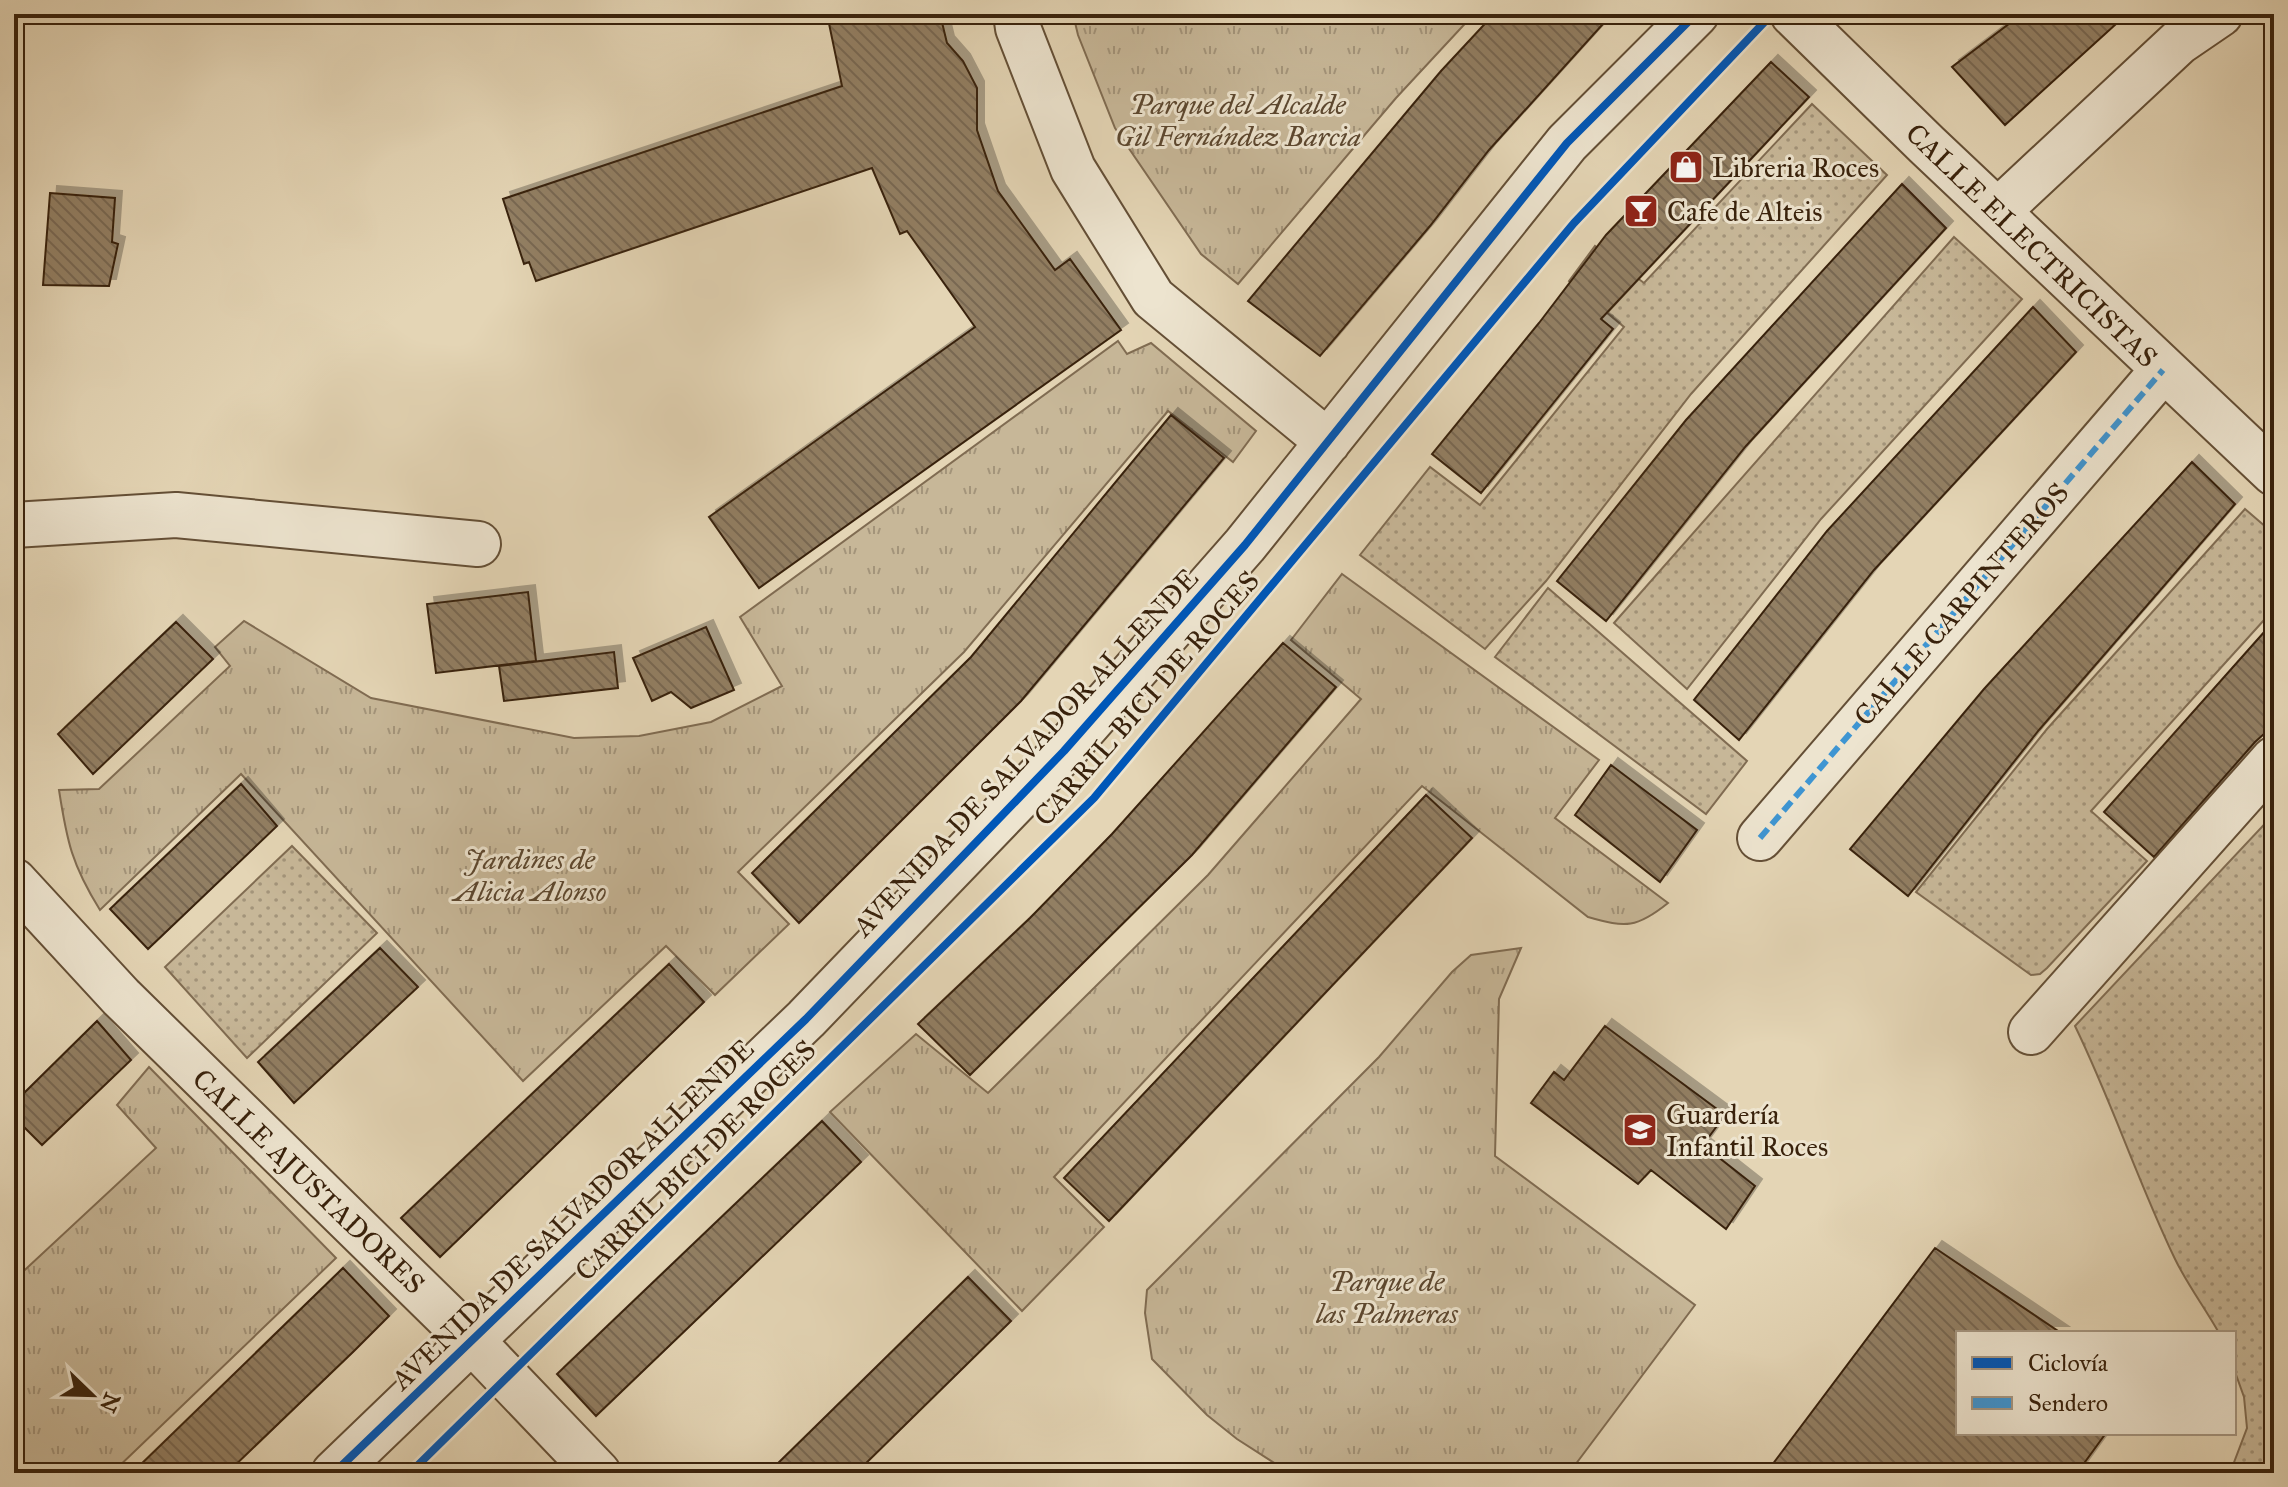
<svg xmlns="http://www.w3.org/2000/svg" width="2288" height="1487" font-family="'IM FELL Great Primer',serif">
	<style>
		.grass { fill: url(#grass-dots); stroke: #806c52; stroke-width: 2 }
		.park { fill: url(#park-tufts); stroke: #806c52; stroke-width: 2 }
		.building { fill: url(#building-back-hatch); stroke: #39220c; stroke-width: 2; filter: url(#shadow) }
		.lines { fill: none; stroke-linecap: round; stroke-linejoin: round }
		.minor-casing { stroke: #644f36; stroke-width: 48 }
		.minor { stroke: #ede4cf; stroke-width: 44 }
		.quiet { stroke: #3e95d2; stroke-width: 6; stroke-dasharray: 12 6; stroke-linecap: butt }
		.cycleway-casing { stroke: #ede4cf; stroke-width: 13 }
		.cycleway { stroke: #0057b8; stroke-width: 8 }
		.labels { text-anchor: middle; stroke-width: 6; stroke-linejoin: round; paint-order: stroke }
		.park-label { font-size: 28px; font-style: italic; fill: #5c472f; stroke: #ede4cf }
		.poi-label { font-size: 28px; fill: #39220c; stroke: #ede4cf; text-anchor: start }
		.street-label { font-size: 28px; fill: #39220c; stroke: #ede4cf }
	</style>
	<defs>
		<pattern id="grass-dots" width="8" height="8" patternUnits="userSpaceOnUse" patternTransform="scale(2)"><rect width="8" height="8" fill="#c7b798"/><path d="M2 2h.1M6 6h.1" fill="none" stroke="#a3947a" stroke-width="1.8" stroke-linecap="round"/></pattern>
		<pattern id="park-tufts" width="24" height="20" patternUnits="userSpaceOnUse" patternTransform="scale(2)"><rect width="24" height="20" fill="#c7b798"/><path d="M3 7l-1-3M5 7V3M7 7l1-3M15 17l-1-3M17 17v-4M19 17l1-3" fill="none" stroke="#a3947a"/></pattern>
		<pattern id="building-back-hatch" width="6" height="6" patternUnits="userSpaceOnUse" patternTransform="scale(2)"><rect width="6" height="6" fill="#927f64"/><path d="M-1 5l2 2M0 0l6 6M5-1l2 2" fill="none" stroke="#786851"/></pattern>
		<filter id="shadow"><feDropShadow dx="7" dy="-7" stdDeviation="0" flood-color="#0004"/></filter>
	</defs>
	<rect width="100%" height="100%" fill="#e4d5b5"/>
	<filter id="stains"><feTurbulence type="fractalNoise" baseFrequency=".0025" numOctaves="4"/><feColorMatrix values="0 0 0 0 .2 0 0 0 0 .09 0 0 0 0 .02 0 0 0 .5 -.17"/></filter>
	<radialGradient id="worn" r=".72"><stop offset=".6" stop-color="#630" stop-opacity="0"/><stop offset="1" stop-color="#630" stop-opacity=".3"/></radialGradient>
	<path class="grass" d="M1812,104L1887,175L1691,394L1546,581L1485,649L1360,555L1430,467L1480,505L1624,327L1569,281L1595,246L1644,283Z
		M1954,237L2022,299L1821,519L1687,689L1614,623Z
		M2245,509L2274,534V609L2091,811L2147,861L2047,968L2040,974L2031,975L1916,892L2047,729Z
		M1548,588L1747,761L1706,814L1495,657Z
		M2274,814V1473H2230L2247,1428L2244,1397L2234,1369V1333H2219C2205,1308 2187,1284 2175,1259C2138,1182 2112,1102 2075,1026Z
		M292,846L377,933L247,1058L165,967Z"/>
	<path class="park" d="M1073,14H1474L1396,98L1238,284L1201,254L1115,128L1078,35Z
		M1118,341L1127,354L1151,343L1256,431L1233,462L1168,411L964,652L738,872L789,924L715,995L666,946L523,1081L241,774L100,910C72,865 67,842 59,790L99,789L230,666L215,647L244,621L371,698L574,738L639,736L711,722L782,686L740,617Z
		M1342,574L1599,760L1555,818L1668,903C1637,928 1626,928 1588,917L1422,786L1054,1177L1104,1227L1022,1311L830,1112L916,1034L988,1093L1208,875L1361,699L1291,640Z
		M1521,948L1499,999L1495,1156L1695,1305L1569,1473H1290L1237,1439L1207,1415L1152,1359L1145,1313L1147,1290L1379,1057L1452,972L1471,955Z
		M149,1067L336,1258L112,1473H14V1280L156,1148L117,1105Z"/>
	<path class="building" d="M827,14H940L947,43L963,61L977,88V130L998,191L1055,270L1070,259L1121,330L759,588L709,517L975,327L907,231L900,234L872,168L536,281L529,262L524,264L503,199L842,86Z
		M1494,14H1612L1489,150L1430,226L1320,356L1248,301L1441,71Z
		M2022,14H2127L2005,125L1952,67Z
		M1771,62L1809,97L1601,319L1613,329L1481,493L1432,454L1539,323L1606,235Z
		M1902,184L1946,228L1746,446L1606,621L1557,581L1686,420Z
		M50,193L115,198L112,242L118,244L109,286L43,285Z
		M2033,307L2076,352L1874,570L1739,740L1694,700L1827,531Z
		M1171,415L1224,458L1021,701L799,923L752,873L971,657Z
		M2192,462L2235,504L2039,730L1908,896L1850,849L1984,689Z
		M528,592L536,661L436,673L427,604Z
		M2274,621V725L2255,742L2154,857L2104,812Z
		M176,622L213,659L93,774L58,734Z
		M706,627L734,690L691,708L671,692L652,701L633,658Z
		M1283,643L1336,687L1192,855L970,1075L918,1024L1030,918L1112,834Z
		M614,652L618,688L504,701L499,666Z
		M1611,765L1697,830L1660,882L1575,815Z
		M241,784L277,826L148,949L110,909Z
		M1426,795L1472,838L1109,1221L1064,1178Z
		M380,948L418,987L294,1103L258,1062Z
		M669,964L704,1002L440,1257L401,1218Z
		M97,1021L131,1060L42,1145L14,1117V1103Z
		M1605,1026L1725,1115L1703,1145L1755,1186L1726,1229L1651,1170L1638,1184L1531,1103L1554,1072L1564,1080Z
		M822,1121L861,1162L596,1416L557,1374Z
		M1935,1248L2061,1333H1958V1433H2106L2077,1473H1766Z
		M343,1268L389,1316L354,1351L227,1473H132Z
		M968,1277L1011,1321L856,1473H768Z"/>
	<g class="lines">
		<g class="minor-casing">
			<path id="minor" d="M1016,14L1018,28L1073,169L1153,298L1328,442
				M1793,14L1927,145L2274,473
				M1998,211L2179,42L2220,14
				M14,525L176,515L478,544
				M1760,838L2163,370
				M14,881L121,997L471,1340L598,1473
				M2031,1032L2274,759
				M334,1473L806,1019L1064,751L1245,545L1567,143L1696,14"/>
		</g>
		<use href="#minor" class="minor"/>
		<path class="quiet" d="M1760,838L2163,370"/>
		<g class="cycleway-casing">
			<path id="cycleway" d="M334,1473L806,1019L1064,751L1245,545L1567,143L1696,14
				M410,1473L1094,798L1574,223L1772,14"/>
		</g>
		<use href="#cycleway" class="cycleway"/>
	</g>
	<defs>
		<g id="shop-square" transform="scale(1.8)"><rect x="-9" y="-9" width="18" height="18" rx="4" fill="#8f2418" stroke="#ede4cf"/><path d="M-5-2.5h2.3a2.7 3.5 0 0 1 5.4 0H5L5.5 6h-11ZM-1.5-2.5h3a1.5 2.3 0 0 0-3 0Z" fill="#fff"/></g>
		<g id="bar-square" transform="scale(1.8)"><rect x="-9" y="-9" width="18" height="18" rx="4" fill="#8f2418" stroke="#ede4cf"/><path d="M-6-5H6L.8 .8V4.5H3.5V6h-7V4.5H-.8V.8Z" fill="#fff"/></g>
		<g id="school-square" transform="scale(1.8)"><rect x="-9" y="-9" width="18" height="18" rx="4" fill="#8f2418" stroke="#ede4cf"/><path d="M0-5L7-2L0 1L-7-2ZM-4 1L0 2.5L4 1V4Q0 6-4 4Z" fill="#fff"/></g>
	</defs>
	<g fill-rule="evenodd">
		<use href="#shop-square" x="1686" y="167"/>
		<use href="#bar-square" x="1641" y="211"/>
		<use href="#school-square" x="1640" y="1130"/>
	</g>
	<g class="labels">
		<g class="park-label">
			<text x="1238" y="114">Parque del Alcalde<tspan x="1238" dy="32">Gil Fernández Barcia</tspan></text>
			<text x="530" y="869">Jardines de<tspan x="530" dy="32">Alicia Alonso</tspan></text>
			<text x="1387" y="1291">Parque de<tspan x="1387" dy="32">las Palmeras</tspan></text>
		</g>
		<g class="poi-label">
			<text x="1712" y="177">Libreria Roces</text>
			<text x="1667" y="221">Cafe de Alteis</text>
			<text x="1666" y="1124">Guardería<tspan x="1666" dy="32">Infantil Roces</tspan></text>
		</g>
		<g class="street-label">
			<text transform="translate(2032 245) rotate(44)" y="10">CALLE ELECTRICISTAS</text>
			<text transform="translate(1961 604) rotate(-49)" y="10">CALLE CARPINTEROS</text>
			<text transform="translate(1146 698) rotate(-49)" y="10">CARRIL BICI DE ROCES</text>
			<text transform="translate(1025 752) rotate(-47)" y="10">AVENIDA DE SALVADOR ALLENDE</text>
			<text transform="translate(695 1160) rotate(-45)" y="10">CARRIL BICI DE ROCES</text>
			<text transform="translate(309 1181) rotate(44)" y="10">CALLE AJUSTADORES</text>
			<text transform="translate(572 1214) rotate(-44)" y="10">AVENIDA DE SALVADOR ALLENDE</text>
		</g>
	</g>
	<rect width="2288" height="1487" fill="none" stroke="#e4d5b5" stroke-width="48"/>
	<rect x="16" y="16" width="2256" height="1455" fill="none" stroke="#39220c" stroke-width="4"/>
	<rect x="24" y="24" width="2240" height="1439" fill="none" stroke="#39220c" stroke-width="2"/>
	<rect x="1956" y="1331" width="280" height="104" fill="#ede4cf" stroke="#a59681" stroke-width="2"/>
	<rect x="1972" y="1357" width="40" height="12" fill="#0057b8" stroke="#a59681" stroke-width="2"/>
	<text x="2028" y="1371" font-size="24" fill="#39220c">Ciclovía</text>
	<rect x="1972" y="1397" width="40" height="12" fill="#3e95d2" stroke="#a59681" stroke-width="2"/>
	<text x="2028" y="1411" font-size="24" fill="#39220c">Sendero</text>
	<g transform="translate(92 1395) rotate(113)" stroke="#ede4cf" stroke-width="6" paint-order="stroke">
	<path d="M0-6L14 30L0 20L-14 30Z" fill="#39220c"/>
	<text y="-12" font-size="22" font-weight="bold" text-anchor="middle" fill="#39220c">N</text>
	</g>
	<rect width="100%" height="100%" filter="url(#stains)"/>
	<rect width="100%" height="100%" fill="url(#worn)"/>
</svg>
